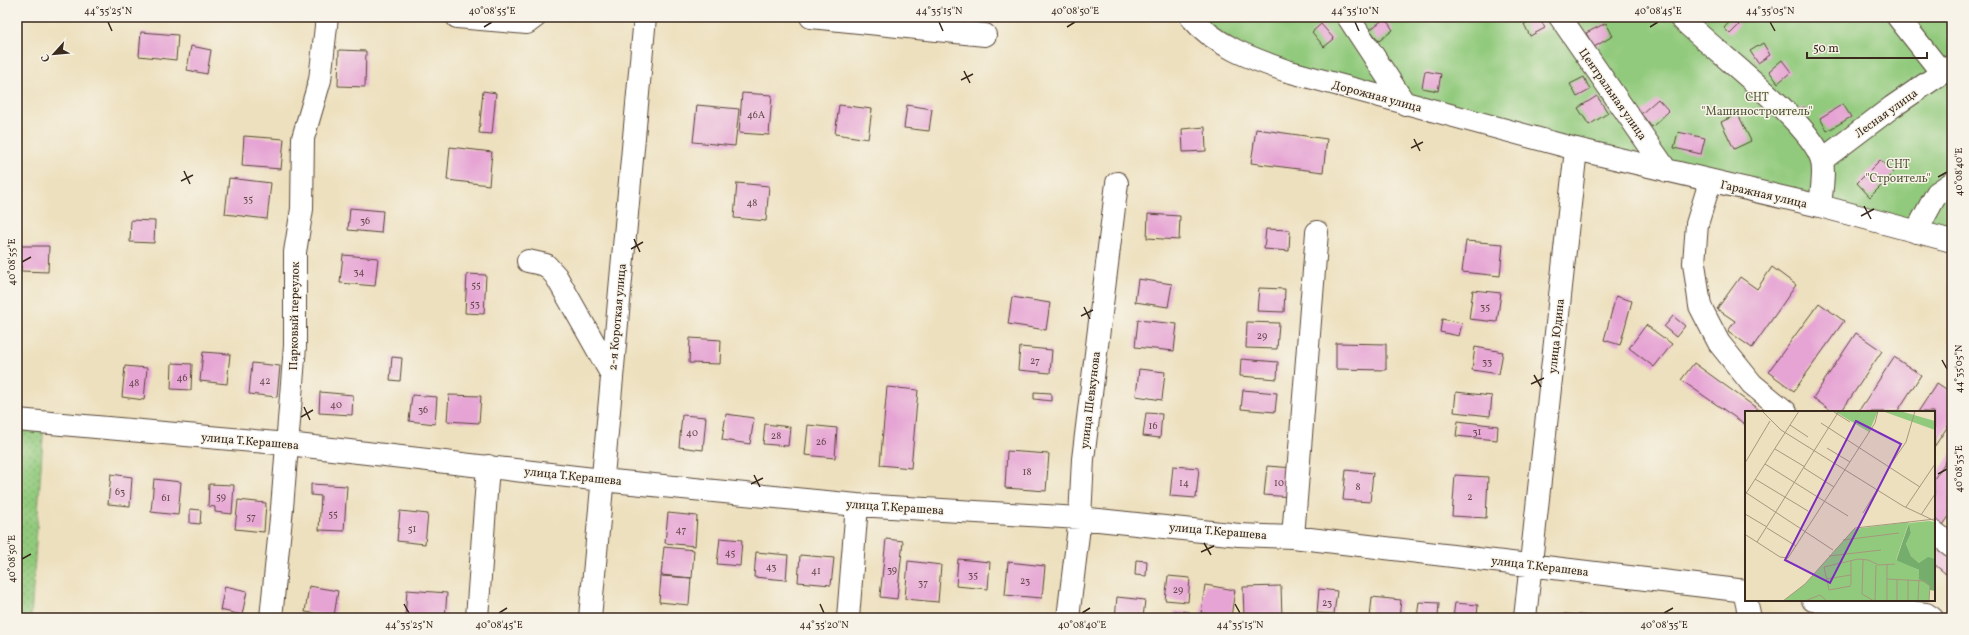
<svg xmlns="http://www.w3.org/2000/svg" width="1969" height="635" font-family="Vollkorn,serif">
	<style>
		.grass { fill: url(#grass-dots); stroke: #667a4e }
		.garden { fill: #92ca7d; stroke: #667a4e }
		.building { fill: #e6a4d4 }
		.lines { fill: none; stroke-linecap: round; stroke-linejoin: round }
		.minor-casing { stroke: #564536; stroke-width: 24 }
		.minor { stroke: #fff; stroke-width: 22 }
		.ticks { fill: none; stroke: #3b2a1e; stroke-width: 1.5 }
		.labels { text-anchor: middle; stroke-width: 3; stroke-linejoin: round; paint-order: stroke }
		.number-label { font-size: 10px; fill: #66484c }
		.street-label { font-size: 12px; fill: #3b2a1e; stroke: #f7f3e8 }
		.park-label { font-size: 12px; fill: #555a3a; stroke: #f7f3e8 }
		.inset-road { fill: none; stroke: #a6977e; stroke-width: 1 }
		.view { fill: #7b2cbf; fill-opacity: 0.15; stroke: #7b2cbf; stroke-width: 2 }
		.inset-edge { fill: none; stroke: #3b2a1e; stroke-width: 2 }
		.neatline { fill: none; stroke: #3b2a1e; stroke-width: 1.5 }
		.ticks-label { font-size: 10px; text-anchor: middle; fill: #3b2a1e }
	</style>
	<defs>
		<pattern id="grass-dots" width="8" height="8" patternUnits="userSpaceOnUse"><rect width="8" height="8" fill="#92ca7d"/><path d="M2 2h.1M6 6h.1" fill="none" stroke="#78a466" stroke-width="1.8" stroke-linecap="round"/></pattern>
	</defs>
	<rect width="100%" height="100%" fill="#f7f3e8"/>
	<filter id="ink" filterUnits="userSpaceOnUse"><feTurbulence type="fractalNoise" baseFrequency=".025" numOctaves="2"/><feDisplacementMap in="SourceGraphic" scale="8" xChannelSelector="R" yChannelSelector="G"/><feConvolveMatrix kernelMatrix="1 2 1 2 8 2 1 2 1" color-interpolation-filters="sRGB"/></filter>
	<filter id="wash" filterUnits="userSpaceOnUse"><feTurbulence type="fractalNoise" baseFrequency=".012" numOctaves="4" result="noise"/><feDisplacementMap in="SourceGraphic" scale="16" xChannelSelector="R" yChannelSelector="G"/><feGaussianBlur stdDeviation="0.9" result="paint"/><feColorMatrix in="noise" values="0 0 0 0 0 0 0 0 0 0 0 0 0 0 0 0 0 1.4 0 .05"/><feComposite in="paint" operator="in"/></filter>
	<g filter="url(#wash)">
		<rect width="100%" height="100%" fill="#ede0be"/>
		<path class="grass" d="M17,420L44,422L31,618H17Z"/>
		<path class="garden" d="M1191,17H1952V241L1287,71Z"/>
		<g id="blocks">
			<path class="building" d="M1537,17H1539L1545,28L1530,36L1524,24Z
				M1385,18L1393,30L1379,41L1370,30Z
				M1732,19L1739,25L1730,34L1724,28Z
				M1606,23L1613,36L1594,47L1586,33Z
				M1321,24L1334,39L1324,47L1312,32Z
				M141,32L178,35L176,60L139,56Z
				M1763,43L1770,55L1758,63L1750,51Z
				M191,46L211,50L207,74L187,70Z
				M339,50L366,51L365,87L338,86Z
				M1782,60L1791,72L1778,83L1769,71Z
				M1425,71L1441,74L1438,91L1422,88Z
				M1584,77L1590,90L1577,97L1570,84Z
				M483,91L496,93L492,134L479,133Z
				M742,93L772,95L769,135L739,133Z
				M1597,96L1608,113L1589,125L1578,108Z
				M1658,99L1669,111L1652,127L1641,114Z
				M1843,104L1851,117L1827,131L1820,118Z
				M697,105L739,109L735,146L693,142Z
				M839,105L872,109L868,139L835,134Z
				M907,105L932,109L929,131L904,128Z
				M1804,107L1809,113L1803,119L1797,112Z
				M1738,114L1751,141L1734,149L1721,122Z
				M1205,127L1206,151L1183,152L1182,129Z
				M1256,129L1327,139L1323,172L1251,163Z
				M1678,132L1705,138L1701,154L1674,148Z
				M244,136L284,139L281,169L242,166Z
				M450,147L492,152L489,185L447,180Z
				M1880,160L1894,173L1870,197L1857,183Z
				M229,178L271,183L267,219L225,214Z
				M737,183L769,186L766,221L734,218Z
				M350,208L383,211L381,233L348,230Z
				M1148,214L1180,216L1179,240L1147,238Z
				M131,220L155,221L154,243L130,242Z
				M1266,229L1290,230L1289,251L1264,249Z
				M1466,241L1503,244L1500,276L1462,272Z
				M21,246H49L48,272L21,271Z
				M343,255L378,258L375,286L340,283Z
				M1772,267L1796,285L1752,348L1728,331L1735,321L1717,309L1740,277L1757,289Z
				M467,274L486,275L484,314L465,313Z
				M1138,279L1172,284L1168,307L1135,302Z
				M1259,288L1285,289L1284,312L1257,311Z
				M1473,290L1501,293L1497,322L1469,319Z
				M1616,296L1632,301L1620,345L1604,340Z
				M1012,297L1050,303L1046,330L1008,324Z
				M1819,303L1844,321L1794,391L1768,372Z
				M1673,316L1685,326L1676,337L1664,327Z
				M1442,319L1462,323L1459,336L1440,332Z
				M1138,320L1177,324L1174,351L1135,347Z
				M1247,322L1279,323L1277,349L1246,348Z
				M1646,325L1672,344L1654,367L1629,348Z
				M1856,333L1882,351L1841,412H1833L1813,398Z
				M690,338L721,340L720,364L689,363Z
				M1336,343L1386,344V370L1336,369Z
				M1020,347L1052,350L1050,373L1018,370Z
				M1475,347L1503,352L1499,374L1472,370Z
				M203,352L230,354L227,384L200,381Z
				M392,357L402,358L400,381L390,380Z
				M1894,357L1921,375L1897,412H1858Z
				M1241,359L1278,362L1277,379L1240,376Z
				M172,363L192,364L191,390L171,389Z
				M252,363L280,366L277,397L249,394Z
				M1694,363L1762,412H1746V425L1681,380Z
				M125,366L147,368L144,400L122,397Z
				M1139,369L1165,372L1162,400L1136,396Z
				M1937,383L1952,393V420L1934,447V412H1918Z
				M887,387L918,390L911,468L880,465Z
				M1243,390L1277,393L1275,412L1241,409Z
				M320,392L353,395L352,415L319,413Z
				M1034,392L1051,393V401L1034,399Z
				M1456,392L1492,396L1490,416L1454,412Z
				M412,395L437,397L435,424L409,421Z
				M449,395L481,396L479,423L447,421Z
				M1146,413L1162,414L1160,438L1143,436Z
				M726,414L754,418L750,444L722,440Z
				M682,415L706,417L703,450L679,447Z
				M1458,421L1498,426L1497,440L1456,436Z
				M765,424L790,427L788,446L763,444Z
				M808,425L837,428L835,458L805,455Z
				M1007,451L1049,454L1046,491L1005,488Z
				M1952,452V512L1943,525L1934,519V479Z
				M1173,466L1199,468L1196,498L1170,496Z
				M1267,466L1294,468L1292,497L1264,495Z
				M1346,470L1373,473L1370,502L1343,500Z
				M111,474L132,477L130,506L108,504Z
				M1455,475L1488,477L1486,518L1452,516Z
				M154,479L181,482L178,515L151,512Z
				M209,484L234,485L232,514L215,512V507L208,506Z
				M311,484L347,486L344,531L319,530L321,496L311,495Z
				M238,500L266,503L264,532L235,529Z
				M190,509L201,510L200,524L190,523Z
				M400,511L428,514L425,544L397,541Z
				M668,513L697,516L695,546L665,543Z
				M720,538L742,540L740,566L717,564Z
				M886,539L903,541L897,599L880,597Z
				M1934,542L1952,557V579L1934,564Z
				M664,547L694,550L692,578L661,575Z
				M756,552L788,555L786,580L754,577Z
				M800,555L834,558L831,585L798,582Z
				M958,559L990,562L988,589L956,586Z
				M1136,560L1147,561L1146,576L1135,575Z
				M908,561L941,565L938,602L905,599Z
				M1008,562L1045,566L1042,598L1005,595Z
				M661,576L691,578L689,605L659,602Z
				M1168,576L1190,578L1188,602L1165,600Z
				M1205,585L1235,590L1231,617L1201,613Z
				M225,586L247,591L242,615L220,610Z
				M309,586L338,591L334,616L305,612Z
				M1281,586L1282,618H1244L1243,587Z
				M1319,589L1337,591L1334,614L1317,613Z
				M407,590L447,593L445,618H405Z
				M1117,597L1145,600L1143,618H1115Z
				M1372,597L1401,600L1399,618H1370Z
				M1419,602L1439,603L1438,618H1417Z
				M1455,603L1478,605L1477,618H1453Z
				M1174,611L1190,612V618H1173Z
				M1564,614L1592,616V618H1563Z
				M708,616L720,617V618H708Z"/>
		</g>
	</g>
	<g filter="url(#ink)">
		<use href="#blocks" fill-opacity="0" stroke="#564536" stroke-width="1"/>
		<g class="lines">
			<g class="minor-casing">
				<path id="minor" d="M457,17L527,23L535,17
					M811,17L985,35
					M1191,17C1215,46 1253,59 1287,71L1576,149L1820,206L1952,241
					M1348,17L1405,104
					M1560,17L1667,171
					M1680,17C1710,48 1813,123 1822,161C1825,175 1821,192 1820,206
					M1898,17L1942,73
					M1822,160L1892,107L1952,66
					M1710,182L1697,224L1694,263L1700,306L1719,343L1752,384L1786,412
					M1916,232L1937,193L1952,183
					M528,261L546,265L556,276L612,375
					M17,420L288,444L602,480L857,505L1080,518L1239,535L1293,537L1746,591
					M1934,532L1952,546
					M1293,537L1317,232
					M1746,600L1750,618
					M1813,600L1926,614L1932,618
					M271,618L282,508L295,346V252L302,209L303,138L320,80L327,17
					M477,618L488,466
					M590,618L645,17
					M848,618L857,505
					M1068,618L1080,518L1083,459L1117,183
					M1525,618L1576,149"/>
			</g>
			<use href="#minor" class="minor"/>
		</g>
	</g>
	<path class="ticks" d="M108,22L112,31M939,22L943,31M1355,22L1359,31M1770,22L1775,31M484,27L492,22M1067,27L1075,22M1650,27L1658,22M964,71L970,83M961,80L973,74M1414,139L1420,151M1411,148L1423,142M184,171L190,184M1938,177L1947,172M181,181L193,175M1864,206L1871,219M1861,216L1874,209M634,239L640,252M631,249L643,242M22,262L31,257M1084,307L1090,319M1081,316L1093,310M1942,360L1947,369M1534,375L1541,387M1531,384L1544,378M304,407L310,420M301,417L313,410M1938,474L1947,469M754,475L760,487M751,484L763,478M1204,543L1211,555M1201,552L1214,546M22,559L31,554M404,604L409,613M820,604L824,613M1235,604L1240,613M499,613L507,608M1082,613L1090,608M1664,613L1673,608"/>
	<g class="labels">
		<g class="number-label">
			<text x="756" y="118">46А</text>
			<text x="248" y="202">35</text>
			<text x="752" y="206">48</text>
			<text x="365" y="224">36</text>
			<text x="359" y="275">34</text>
			<text x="476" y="288">55</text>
			<text x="475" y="307">53</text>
			<text x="1485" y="310">35</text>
			<text x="1262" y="339">29</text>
			<text x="1035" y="364">27</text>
			<text x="1487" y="365">33</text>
			<text x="182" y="381">46</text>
			<text x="265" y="384">42</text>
			<text x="134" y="386">48</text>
			<text x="336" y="408">40</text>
			<text x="423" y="413">36</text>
			<text x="1153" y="429">16</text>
			<text x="1477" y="435">31</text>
			<text x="692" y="436">40</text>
			<text x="776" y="439">28</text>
			<text x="821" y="445">26</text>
			<text x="1027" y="475">18</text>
			<text x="1184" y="486">14</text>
			<text x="1279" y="486">10</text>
			<text x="1358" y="490">8</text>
			<text x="120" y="495">63</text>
			<text x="221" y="500">59</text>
			<text x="1470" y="500">2</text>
			<text x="166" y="501">61</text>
			<text x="333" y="517">55</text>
			<text x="251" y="520">57</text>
			<text x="412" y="532">51</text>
			<text x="681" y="533">47</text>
			<text x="730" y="556">45</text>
			<text x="771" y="570">43</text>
			<text x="892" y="573">39</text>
			<text x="816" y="574">41</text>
			<text x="973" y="578">35</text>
			<text x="1025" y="584">23</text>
			<text x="923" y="586">37</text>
			<text x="1178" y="593">29</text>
			<text x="1327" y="606">23</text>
		</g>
		<g class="street-label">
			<text transform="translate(1613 94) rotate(55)" y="4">Центральная улица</text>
			<text transform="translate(1377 96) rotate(15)" y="4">Дорожная улица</text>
			<text transform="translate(1886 113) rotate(-36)" y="4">Лесная улица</text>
			<text transform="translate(1764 194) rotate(13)" y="4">Гаражная улица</text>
			<text transform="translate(294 316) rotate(-89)" y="4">Парковый переулок</text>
			<text transform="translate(617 317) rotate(-85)" y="4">2-я Короткая улица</text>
			<text transform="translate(1556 336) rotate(-84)" y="4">улица Юдина</text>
			<text transform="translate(1090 400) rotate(-83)" y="4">улица Шевкунова</text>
			<text transform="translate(250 441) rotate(5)" y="4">улица Т.Керашева</text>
			<text transform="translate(573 476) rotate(6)" y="4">улица Т.Керашева</text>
			<text transform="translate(895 507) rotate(4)" y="4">улица Т.Керашева</text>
			<text transform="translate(1218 531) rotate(5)" y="4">улица Т.Керашева</text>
			<text transform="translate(1540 566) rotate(7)" y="4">улица Т.Керашева</text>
		</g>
		<g class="park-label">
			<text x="1757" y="101">СНТ<tspan x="1757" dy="14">"Машиностроитель"</tspan></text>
			<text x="1898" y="168">СНТ<tspan x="1898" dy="14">"Строитель"</tspan></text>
		</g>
	</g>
	<g transform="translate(1745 411)">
		<rect width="190" height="190" fill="#ede0be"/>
		<path d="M89,0H133L124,21ZM137,0H155L190,10V19ZM184,110L190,111V148L174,152L166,145L161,133L166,122L164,112Z" fill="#92ca7d"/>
		<path d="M164,112L166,122L161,133L166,145L174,152L183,146L190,148V180L185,179L174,168V159L151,150Z" fill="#75ae6c"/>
		<path d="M164,111L151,149L174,159V168L185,175L184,190H38L60,173L109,118Z" fill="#92ca7d"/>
		<path class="inset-road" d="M17,0L36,19L158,95L190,110M89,1L105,11M76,12L175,76M45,14L63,26M82,37L105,51M30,38L60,56M0,52L25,10M20,53L103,105M144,56L161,31L170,0M59,57L89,76M10,68L63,100M0,81L88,139M0,84L54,0M161,96L190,53M118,102L132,79M0,103L22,116M176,104L190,83M22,117L51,135M1,124L35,146L43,147L130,12L133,0M98,129L154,122M12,131L94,0M84,145L136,139M106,149V174M118,149L117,183L129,190M81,168L106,164M142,168L179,170L185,175L184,190M106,175L84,179L79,156L113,148L123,149L134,154L150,153M38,190L60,173L110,117L190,108M60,190L75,184L82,190M130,190L131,154M142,190V154M152,190V168M163,190V168M173,190L174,168"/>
		<path class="view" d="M111,10L156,33L85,172L40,149Z"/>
		<rect width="190" height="190" class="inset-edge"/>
	</g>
	<rect width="1969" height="635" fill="none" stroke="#f7f3e8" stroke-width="44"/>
	<g transform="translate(54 54) rotate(243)" stroke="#f7f3e8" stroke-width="3" paint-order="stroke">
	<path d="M0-3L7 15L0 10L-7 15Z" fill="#3b2a1e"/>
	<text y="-6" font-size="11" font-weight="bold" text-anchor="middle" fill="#3b2a1e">С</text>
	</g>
	<path d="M1807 52v6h120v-6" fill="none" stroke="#3b2a1e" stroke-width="2"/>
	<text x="1813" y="52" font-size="12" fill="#3b2a1e" stroke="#f7f3e8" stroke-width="3" paint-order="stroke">50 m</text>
	<rect x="22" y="22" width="1925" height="591" class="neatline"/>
	<g class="ticks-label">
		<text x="108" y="14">44°35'25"N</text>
		<text x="492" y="14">40°08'55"E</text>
		<text x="939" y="14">44°35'15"N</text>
		<text x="1075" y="14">40°08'50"E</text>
		<text x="1355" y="14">44°35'10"N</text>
		<text x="1658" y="14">40°08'45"E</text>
		<text x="1770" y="14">44°35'05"N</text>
		<text transform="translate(1958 172) rotate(-90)" y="4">40°08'40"E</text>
		<text transform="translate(11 262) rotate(-90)" y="4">40°08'55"E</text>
		<text transform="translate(1958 369) rotate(-90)" y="4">44°35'05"N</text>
		<text transform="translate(1958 469) rotate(-90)" y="4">40°08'35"E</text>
		<text transform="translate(11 559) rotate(-90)" y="4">40°08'50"E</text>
		<text x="409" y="628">44°35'25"N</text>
		<text x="499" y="628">40°08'45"E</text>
		<text x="824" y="628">44°35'20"N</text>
		<text x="1082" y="628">40°08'40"E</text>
		<text x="1240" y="628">44°35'15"N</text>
		<text x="1664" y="628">40°08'35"E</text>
	</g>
</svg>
